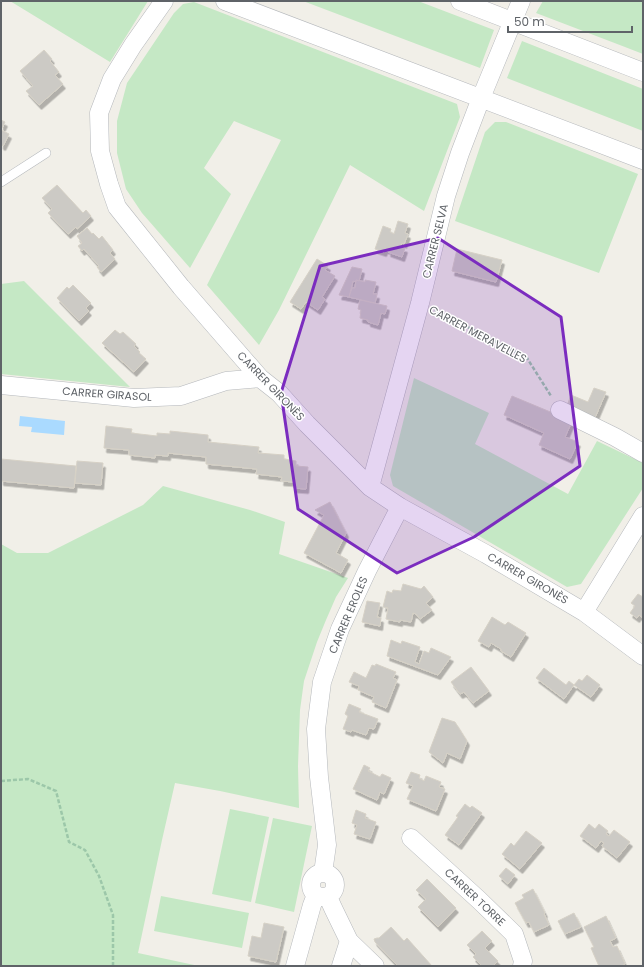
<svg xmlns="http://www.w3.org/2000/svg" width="644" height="967" font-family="Poppins,sans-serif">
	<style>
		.green { fill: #c5e8c5 }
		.water { fill: #aadaff }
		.building { fill: #cccac5; stroke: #d6d1c6; filter: url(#shadow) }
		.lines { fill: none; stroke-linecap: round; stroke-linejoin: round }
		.service-casing { stroke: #b5b8bc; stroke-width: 10 }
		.minor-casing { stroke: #b5b8bc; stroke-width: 19 }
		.path { stroke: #9cc7a9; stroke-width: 2.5; stroke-dasharray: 4 2; stroke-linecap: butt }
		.service { stroke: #fff; stroke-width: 9 }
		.minor { stroke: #fff; stroke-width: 18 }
		.marked { fill: #7b2cbf; fill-opacity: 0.2; stroke: #7b2cbf; stroke-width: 3; stroke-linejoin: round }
		.labels { text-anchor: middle; stroke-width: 3; stroke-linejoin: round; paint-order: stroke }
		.street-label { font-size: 11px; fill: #5f6368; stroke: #fff }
	</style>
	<defs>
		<filter id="shadow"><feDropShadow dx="2.5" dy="4.5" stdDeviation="0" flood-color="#0004"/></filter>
	</defs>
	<rect width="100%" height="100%" fill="#f1efe8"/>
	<path class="green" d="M10,1H148L110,62Z
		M303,1H418L494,30L480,68Z
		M543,1H643V54L625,47L536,13Z
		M194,2L457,104L460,117L424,211L350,165L279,310L259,345L207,285L281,140L234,121L204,168L231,194L190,268L142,213L126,189L117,153V121L127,83L174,13L183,4Z
		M522,41L643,89V131L507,78Z
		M495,122H506L638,174L599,273L455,221L485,132Z
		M24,281L130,387L1,374V284Z
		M414,378L489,413L475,444L568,494L597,441L643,463V488L581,584L567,587L393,486L390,475Z
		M163,486L250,510L285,522L279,554L348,578L336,597L326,620L317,642L304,681L300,710L298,766L299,808L220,791L175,783L162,840L138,953L199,966H1V544L17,553H48L143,505Z
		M230,809L269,817L251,902L212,894Z
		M273,818L312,826L294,912L255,903Z
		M161,896L249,913L242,948L154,931Z"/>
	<path class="water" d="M20,416L65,421L64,435L31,432L32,427L19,426Z"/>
	<path class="building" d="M44,50L52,59L50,61L59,72L55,75L63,84L39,105L26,91L33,86L20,71Z
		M1,120L5,122L1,130L9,134L3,146L1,145Z
		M57,185L83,213L86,210L91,216L77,229L76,227L68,234L48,213L52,209L42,198Z
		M398,221L408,224L405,233L408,234L404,244L402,243L400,247L405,248L402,257L388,252L389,250L385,249L384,252L375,249L383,226L391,229L390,232L394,234Z
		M87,228L92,234L93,233L99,239L102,236L113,250L110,253L115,259L101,272L97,267L99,266L84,249L82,251L78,246L82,243L77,236Z
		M457,249L502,260L496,282L452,271Z
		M317,259L328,266L325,270L335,276L322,297L325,299L318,310L306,302L301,309L290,302Z
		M352,267L362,269L359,281L356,280V282L353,281L349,297L339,295Z
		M356,280L365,282V280L376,282L373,294H377L375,303L349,297L352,288H355Z
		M73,285L91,303L86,308L89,311L79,321L57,298L67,287L69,289Z
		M360,300L387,306L385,314L381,313L378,325L368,322V320L360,318L361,310L358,309Z
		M115,330L120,334L123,332L136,344L134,346L140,352L139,353L146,359L134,372L102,343Z
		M594,388L606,392L594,420L566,408L571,395L588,402Z
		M512,396L572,421L565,437L578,442L570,459L539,445L544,433L504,415Z
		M106,426L132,429L131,433L157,436V433L170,434V431L208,435V442L259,447L258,453L284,455V459L296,461V466L308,467L306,489L294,488V482L281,481L282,477L256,474L257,469L206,464V457L168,453V456L155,455V458L129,455V450L104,448Z
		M1,459L76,466L74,488L1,481Z
		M77,461L103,463L101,485L75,483Z
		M330,502L346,533L336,553L348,560L341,573L304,553L324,515L315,510Z
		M403,584L421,589L424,586L433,597L426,603L432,610L420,619L416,614L413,613L411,622L400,620V622L386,619L388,608L383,607L387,591L392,593L393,590L401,591Z
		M638,594L643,597V618L639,615L637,618L630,613L635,606L631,603Z
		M367,601L380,603L377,617L381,618L380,626L362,622Z
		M492,617L505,625L508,622L526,633L511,657L501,651V649L491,643L489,647L478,641Z
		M391,640L401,644L402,641L420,647L415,662L419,664L424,651L429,653L431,648L451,657L438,675L387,656Z
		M376,664L396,672L393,678L397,680L386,708L372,702L374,697L358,690L359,686L349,682L354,672L366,678L372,665L375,666Z
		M471,667L489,691L473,703L464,692L460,694L451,682Z
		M544,668L566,685L569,681L574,685L564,699L536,678Z
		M587,675L600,685L591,697L574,685L579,679L582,681Z
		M349,704L361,709L359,712L378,719L374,729L369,728L366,735L352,730L351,732L343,729L348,716L345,714Z
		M442,718L455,722L467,741L460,759L447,753L443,763L429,752Z
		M364,765L370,768L368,771L380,777L382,774L391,778L384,794L380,792L377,800L353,789Z
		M411,772L420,775L419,778L424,781L426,776L441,782L439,787L445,789L436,811L407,799L413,786L406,783Z
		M465,804L470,808L472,806L482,813L459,845L445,835L458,817L456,816Z
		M356,810L366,814L365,818L376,822L370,839L354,834L357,825L352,823Z
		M589,824L595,829L599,824L608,831L606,834L609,836L614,830L630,842L617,858L602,846L604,843L601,841L596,848L580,836Z
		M526,831L542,843L520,869L502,854L511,843L514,846Z
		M506,868L515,875L508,884L499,876Z
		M427,879L456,908L438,927L418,907L426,899L416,890Z
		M533,889L545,913L544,914L549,925L534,932L529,922L526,923L515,903L524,898L522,895Z
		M574,913L581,927L565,934L558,921Z
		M606,916L616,938L610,941L613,947L617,946L625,964L621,966H599L591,948L594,947L584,927Z
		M264,923L284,927L276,962L248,956L252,936L261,938Z
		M391,927L404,941L407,938L432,966H398L375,942L374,939L377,938H379Z
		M482,931L492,941L485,948L498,961L493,966H482L473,957L476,954L467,945Z"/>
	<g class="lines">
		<g class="service-casing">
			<path id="service" d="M1,182L46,153"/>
		</g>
		<g class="minor-casing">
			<path id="minor" d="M164,1L133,45L112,79L99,113L100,151L109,184L117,207L181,287L260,378L279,393L307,424L370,487L400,507L486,554L584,612L643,656
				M225,1L643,160
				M460,1L643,72
				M1,385L134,398L181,396L226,381L260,378
				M560,410L615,437L643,453
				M370,487L420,303L446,196L460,153L481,98L521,1
				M584,612L643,516
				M411,838L479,900L514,934L523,961L522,966
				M311 885a12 12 0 1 1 24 0a12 12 0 1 1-24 0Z
				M323,873L327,845L319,777L316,729L322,682L340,629L367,571L400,507
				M328,897L333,908L349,941L375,966
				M295,966L312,905L316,895
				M341,966L349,941"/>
		</g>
		<path class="path" d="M435,310L527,358L551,396
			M1,781L28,779L56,791L69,842L85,850L99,876L113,915V966"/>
		<use href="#service" class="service"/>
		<use href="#minor" class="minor"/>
	</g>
	<path class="marked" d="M438,238L561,317L580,466L474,537L397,573L298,509L281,393L320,266Z"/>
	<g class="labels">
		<g class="street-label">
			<text transform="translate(435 241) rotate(-76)" y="4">CARRER SELVA</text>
			<text transform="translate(478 334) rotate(28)" y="4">CARRER MERAVELLES</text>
			<text transform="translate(271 386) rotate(46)" y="4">CARRER GIRONÈS</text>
			<text transform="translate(107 394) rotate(4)" y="4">CARRER GIRASOL</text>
			<text transform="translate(528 578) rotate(30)" y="4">CARRER GIRONÈS</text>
			<text transform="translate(348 615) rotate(-67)" y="4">CARRER EROLES</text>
			<text transform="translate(475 897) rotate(43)" y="4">CARRER TORRE</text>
		</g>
	</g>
	<rect width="644" height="967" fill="none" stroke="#5f6368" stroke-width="4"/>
	<path d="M508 26v6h124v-6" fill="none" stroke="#5f6368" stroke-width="2"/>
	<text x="514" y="26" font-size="12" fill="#5f6368" stroke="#ffffff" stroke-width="3" paint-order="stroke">50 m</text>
</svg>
